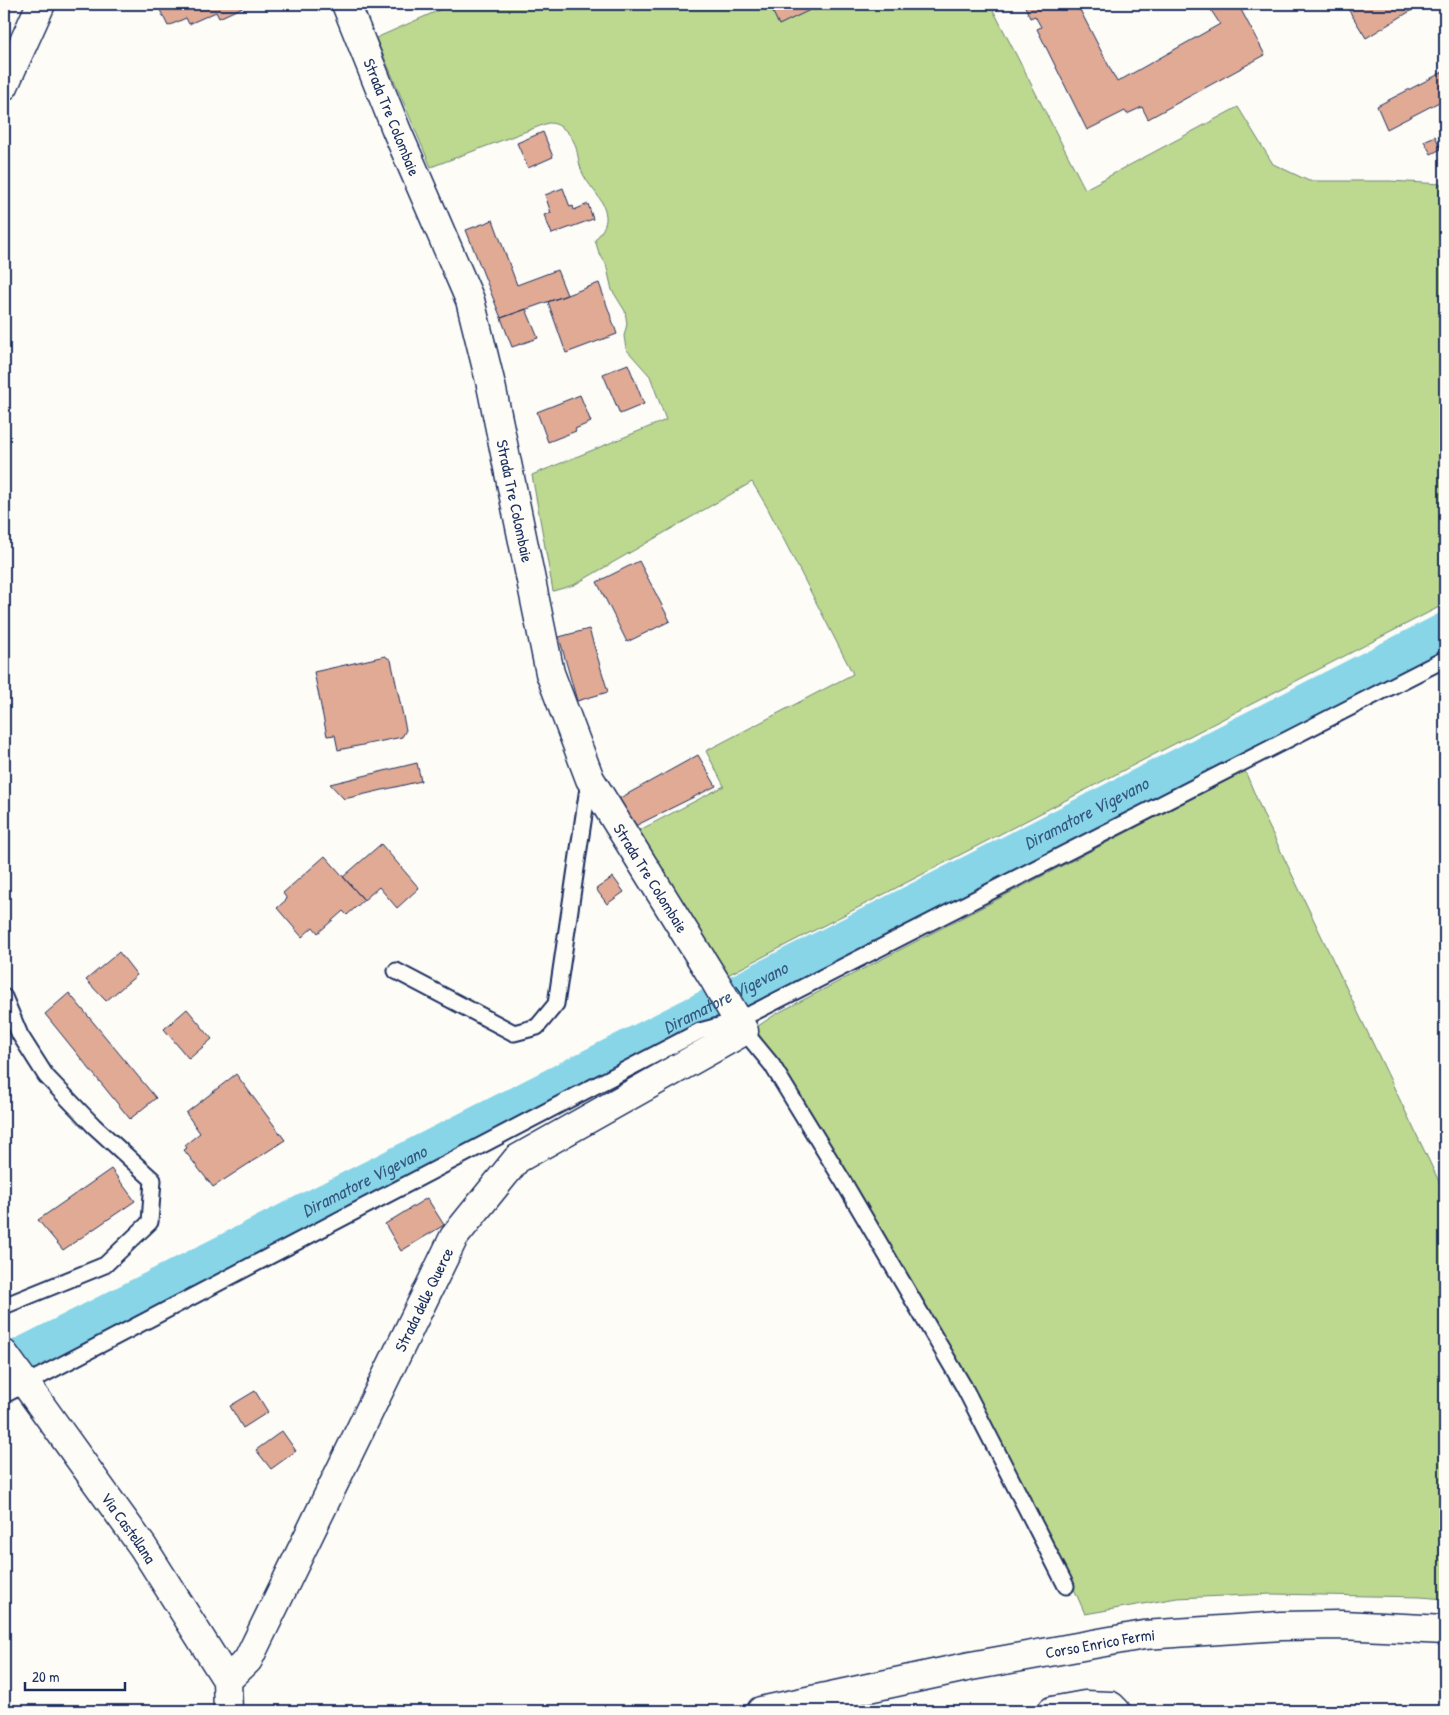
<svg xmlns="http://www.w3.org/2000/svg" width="1449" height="1715" font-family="'Patrick Hand',sans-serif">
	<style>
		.green { fill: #bdd88f; stroke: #6c8476 }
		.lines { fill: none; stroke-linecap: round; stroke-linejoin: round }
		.canal { stroke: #88d5e8; stroke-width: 35 }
		.building { fill: #e0aa95; stroke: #1b2f5e }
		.lane-casing { stroke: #1b2f5e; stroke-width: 19 }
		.street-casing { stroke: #1b2f5e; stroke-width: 31 }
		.secondary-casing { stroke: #1b2f5e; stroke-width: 31 }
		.lane { stroke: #fdfcf7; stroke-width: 15 }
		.street { stroke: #fdfcf7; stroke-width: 28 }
		.secondary { stroke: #fdfcf7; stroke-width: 28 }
		.labels { text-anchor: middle; stroke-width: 4; stroke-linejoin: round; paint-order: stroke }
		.street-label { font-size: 16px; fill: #1b2f5e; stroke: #fdfcf7 }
		.water-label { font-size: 18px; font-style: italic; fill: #365880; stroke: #fdfcf7 }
	</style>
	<rect width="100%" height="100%" fill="#fdfcf7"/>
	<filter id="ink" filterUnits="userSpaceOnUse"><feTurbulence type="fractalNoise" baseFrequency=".02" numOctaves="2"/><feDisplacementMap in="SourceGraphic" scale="10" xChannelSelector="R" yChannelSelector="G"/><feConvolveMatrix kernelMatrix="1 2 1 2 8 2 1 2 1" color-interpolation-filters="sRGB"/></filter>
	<g filter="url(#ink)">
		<path class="green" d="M453,4H990L1085,189L1238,107L1273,164L1309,181H1390L1442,184L1445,186V604L722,978L636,832L724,786L706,751L853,674L767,507L752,482L574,585L553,591L532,475L666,420L650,376L626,349L624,336L627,324L625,311L612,290L606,264L599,253L595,240C601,233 607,225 606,216C605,200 591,189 584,176C575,159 581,145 565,130C559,125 555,123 548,123L431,167L376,38Z
			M1245,771L1264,816L1445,1194V1599L1420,1597L1272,1594L1177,1598L1085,1614L1065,1568L991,1421L862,1198L755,1028L776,1014Z"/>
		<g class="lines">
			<path class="canal" id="s1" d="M4,1364L745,988L1445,630"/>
		</g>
		<path class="building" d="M157,4H244L245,6L219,18L216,12L189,24L186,18L168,26Z
			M769,4H807L810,10L779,25Z
			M1024,4H1077L1117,82L1220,24L1207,4H1238L1265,55L1148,119L1142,107L1127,114L1125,111L1087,130L1037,29L1041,27L1035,16L1030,18Z
			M1345,4H1422L1366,38Z
			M1445,71V102L1444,103L1443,100L1387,129L1377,106Z
			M543,132L553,157L528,168L517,143Z
			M1435,136L1441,149L1431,154L1424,141Z
			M563,188L570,207L573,206L574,210L588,204L593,219L552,234L544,215L551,213L545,195Z
			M493,220L517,285L557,270L567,295L501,318L466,230Z
			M599,283L617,334L566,353L548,302Z
			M526,309L538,338L512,347L501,318Z
			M628,364L644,404L620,414L603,374Z
			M580,395L591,422L575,429L576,431L548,442L537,412Z
			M639,561L670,621L627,642L597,582Z
			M589,629L608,692L577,701L559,637Z
			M385,656L391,660L406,730L402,737L338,750L335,735L327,736L314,672Z
			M698,755L716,786L631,828L613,802Z
			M417,763L421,781L344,799L330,784Z
			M381,844L419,888L397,908L379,887L364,900L343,877Z
			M325,856L364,900L347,915L343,911L318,933L313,927L302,937L277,908L287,899L283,893Z
			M613,877L624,892L607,904L596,889Z
			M119,952L137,975L106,1001L86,980Z
			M69,993L156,1098L130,1119L45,1014Z
			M187,1009L212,1039L189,1059L164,1029Z
			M236,1074L285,1140L213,1187L184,1150L187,1148L185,1145L200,1133L186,1113Z
			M111,1169L135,1201L63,1250L38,1220Z
			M427,1198L444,1225L401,1251L385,1224Z
			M255,1391L268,1412L243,1428L230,1406Z
			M282,1431L296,1451L271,1469L256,1450Z"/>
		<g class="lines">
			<g class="lane-casing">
				<path id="lane" d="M396,971L514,1033L537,1027L556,1004L589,781
					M4,997L20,1035L46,1076L94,1126L153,1180L150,1222L105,1265L4,1306
					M744,1031L772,1065L843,1181L964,1387L1066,1586
					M4,1395L700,1031L737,1021L1445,659"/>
			</g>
			<g class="street-casing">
				<g id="street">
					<path id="s2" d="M4,1354L143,1547L227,1680L228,1711"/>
					<path id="s3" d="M227,1680L248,1660L454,1237L517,1159L744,1031L715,981L590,779L550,673L491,385L470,300L396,129L346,4"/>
					<path d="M1052,1711L1085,1705L1111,1706L1116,1711"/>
				</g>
			</g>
			<g class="secondary-casing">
				<g id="secondary">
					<path d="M4,86L41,4"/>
					<path id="s4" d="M761,1711L971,1666L1144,1635L1281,1626L1341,1625L1445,1630"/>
				</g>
			</g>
			<use href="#lane" class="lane"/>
			<use href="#street" class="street"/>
			<use href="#secondary" class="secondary"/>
		</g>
	</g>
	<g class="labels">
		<g class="street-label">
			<text transform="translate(392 117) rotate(68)" y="6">Strada Tre Colombaie</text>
			<text transform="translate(515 501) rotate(78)" y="6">Strada Tre Colombaie</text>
			<text transform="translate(651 878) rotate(58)" y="6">Strada Tre Colombaie</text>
			<text dy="6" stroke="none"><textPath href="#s3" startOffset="430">Strada delle Querce</textPath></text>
			<text dy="6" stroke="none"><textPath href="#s2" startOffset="214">Via Castellana</textPath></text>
			<text dy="6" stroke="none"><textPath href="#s4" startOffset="346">Corso Enrico Fermi</textPath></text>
		</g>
		<g class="water-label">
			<text dy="6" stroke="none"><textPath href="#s1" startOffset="1214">Diramatore Vigevano</textPath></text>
			<text dy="6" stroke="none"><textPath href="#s1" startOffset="809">Diramatore Vigevano</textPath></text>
			<text dy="6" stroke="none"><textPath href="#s1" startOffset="404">Diramatore Vigevano</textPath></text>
		</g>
	</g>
	<rect width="1449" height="1715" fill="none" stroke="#fdfcf7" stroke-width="20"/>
	<rect x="10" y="10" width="1429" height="1695" fill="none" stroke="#1b2f5e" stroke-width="2" filter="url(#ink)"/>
	<path d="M25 1682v8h100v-8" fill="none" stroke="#1b2f5e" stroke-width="2.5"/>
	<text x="32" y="1682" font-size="15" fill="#1b2f5e" stroke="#fdfcf7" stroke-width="4" paint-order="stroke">20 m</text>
</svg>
